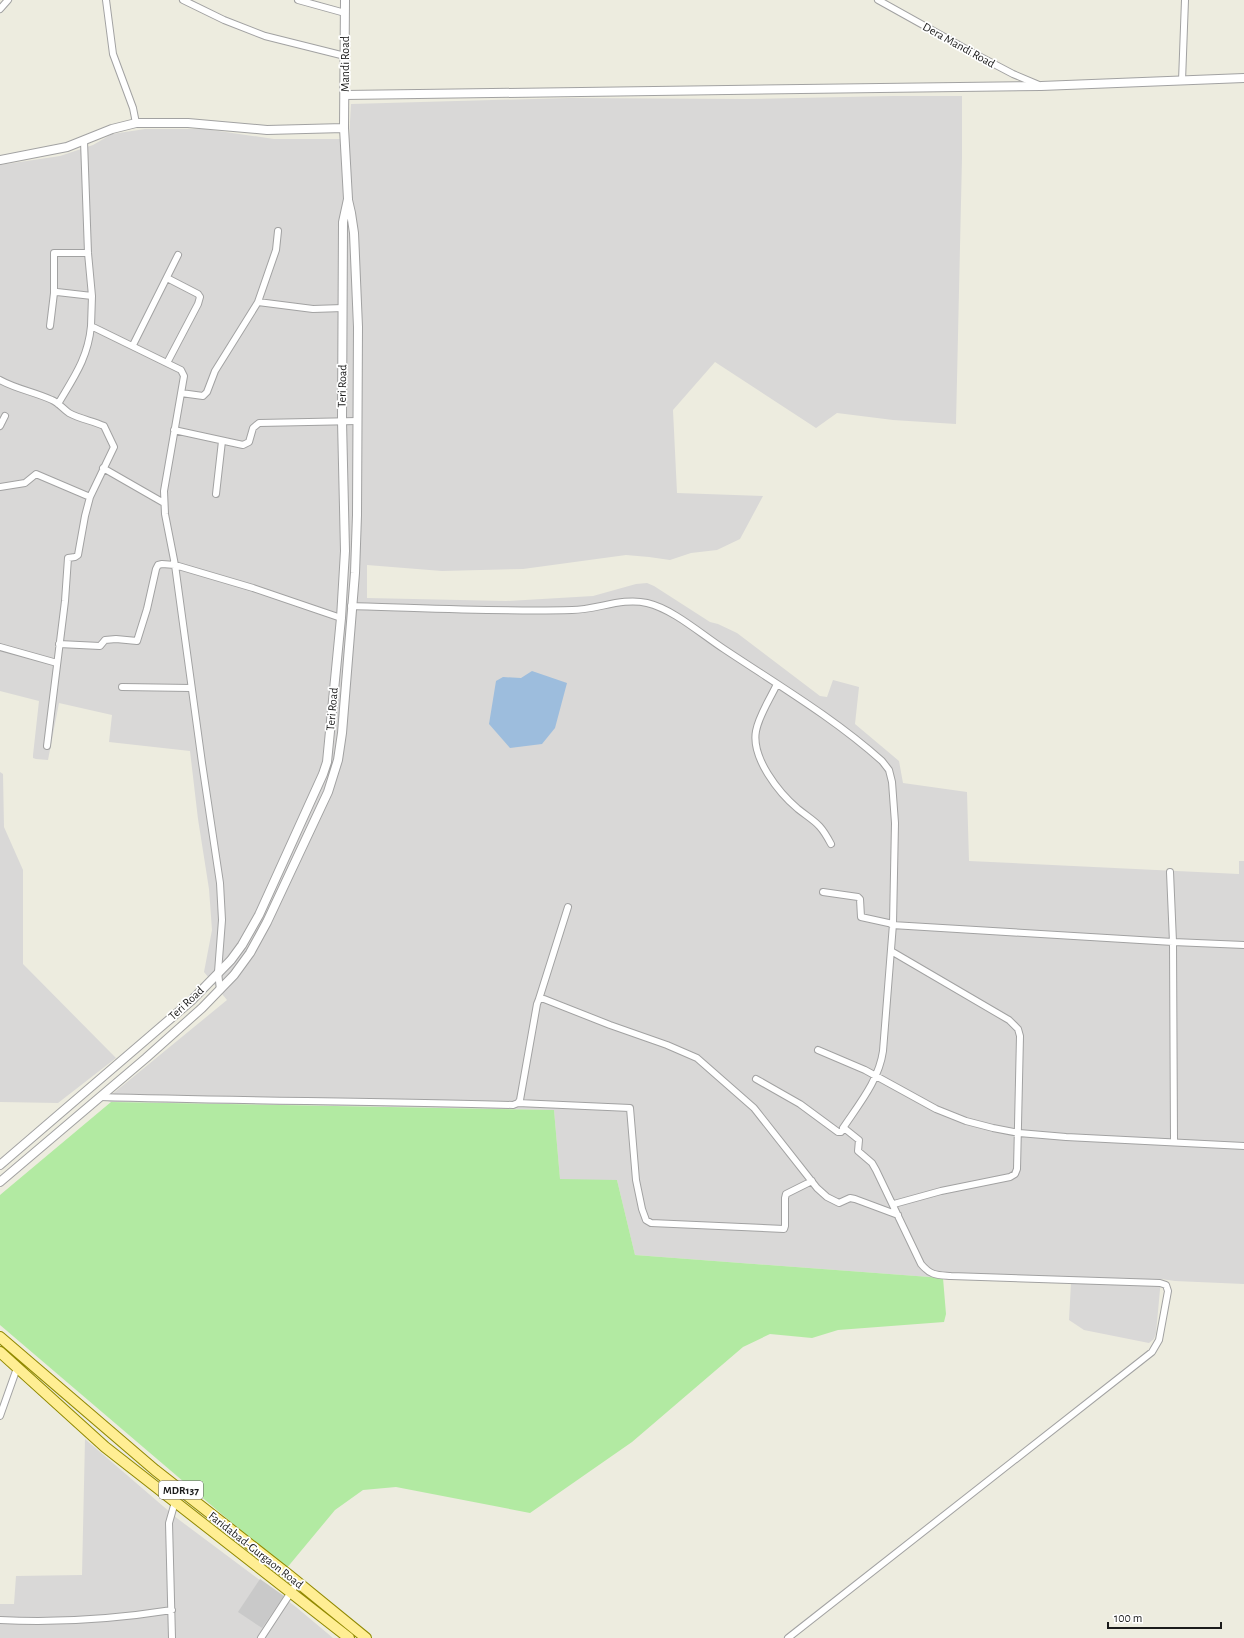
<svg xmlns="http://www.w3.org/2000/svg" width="1244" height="1638" font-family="'Alegreya Sans',sans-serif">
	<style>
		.residential { fill: #d9d8d7 }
		.religious { fill: #c9c9c9 }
		.grass { fill: #b2eaa2 }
		.water { fill: #9dbddd }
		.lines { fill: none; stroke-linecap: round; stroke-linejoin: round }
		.minor-casing { stroke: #a2a2a2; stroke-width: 8 }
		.tertiary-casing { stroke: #a2a2a2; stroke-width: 10 }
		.primary-casing { stroke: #918900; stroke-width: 12 }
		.minor { stroke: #fff; stroke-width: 6 }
		.tertiary { stroke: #fff; stroke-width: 8 }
		.primary { stroke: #ffee93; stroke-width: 10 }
		.labels { text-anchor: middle; stroke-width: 3.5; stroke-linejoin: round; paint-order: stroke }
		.shield { fill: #fff; stroke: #5f5f5f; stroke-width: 1 }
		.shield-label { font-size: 11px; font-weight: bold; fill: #1b1b1b }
		.street-label { font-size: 12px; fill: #1b1b1b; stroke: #fff }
	</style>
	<rect width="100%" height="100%" fill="#edecdf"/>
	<path class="residential" d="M893,96H962V158L956,424L893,420L837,413L816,428L715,362L673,410L677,493L763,496L740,539L717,550L691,553L670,560L649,557L626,555L523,569L442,571L367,565V598L506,601L593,596L636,584L647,583L654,586L710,622L718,624L737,633L820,696L827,697L833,680L859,687L855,724L899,761L903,783L967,792L969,861L1239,874V861H1244V1284L1175,1281L1161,1279L1156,1333L1154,1339L1149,1343L1084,1330L1069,1320L1071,1283L943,1278L635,1255L617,1180H560L554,1110L111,1102L105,1100L227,1000L204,972L212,930L209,889L198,819L190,751L109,742L112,715L59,703L48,760L36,759L33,758V755L39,701L0,691V165L60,156L93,145L112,134L145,129H205L274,139H349L351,104L569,98L746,99Z
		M0,772L3,774L4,827L23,870V964L116,1058L58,1103L0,1102Z
		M85,1439L178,1519L296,1607L333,1638H0V1604H14L16,1576L82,1575Z"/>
	<path class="religious" d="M260,1579L284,1596L262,1628L238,1612Z"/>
	<path class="grass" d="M111,1102L554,1110L560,1179L617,1180L635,1255L943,1278L946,1314L944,1322L838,1330L812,1338L770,1334L743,1347L632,1442L530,1513L396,1487L363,1490L335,1510L286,1569L0,1325V1195Z"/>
	<path class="water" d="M532,671L567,683L555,728L542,744L510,748L489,724L496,681L503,677L521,678Z"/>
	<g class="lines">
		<g class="minor-casing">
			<path id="minor" d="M106,0L113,54L133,108L136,123
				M183,0L224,20L265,36L345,56
				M298,0L345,13
				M878,0L975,54L1013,74L1039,85
				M0,9L8,0
				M1182,81L1185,0
				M84,141L88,253L92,296L91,326L181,370L184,376L164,491L165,514L175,565L202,763L220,883L222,920L218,972L220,990
				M57,292L92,296
				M258,302L313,309L343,308
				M50,326L54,293V253H88
				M133,345L178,255
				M167,363L198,304L200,297L198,294L167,278
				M0,380C16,389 35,392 52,400C59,403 63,409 69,413C80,419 93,421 104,426L114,447L90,497L85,516L78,555L75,557L68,558L65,601L47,746
				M181,393L203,396L207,392L215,371L258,302L276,250L278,231
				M58,404C74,377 88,358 91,326
				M0,426L5,416
				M174,430L243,445L249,442L253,428L259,423L358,421
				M103,468L164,503
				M0,487L25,483L36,474L90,497
				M216,494L222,441
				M351,606C425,608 498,612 572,610C597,610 622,597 647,603C673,609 701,634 724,649C778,685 834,718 882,761L889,770L892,782L895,823L893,924L883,1051C879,1080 859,1104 843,1128
				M59,644L100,646L105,640L116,639L137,641L147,609L156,569L158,565L162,564L175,565L253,588L341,618
				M0,647L57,663
				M777,684C770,699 759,715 756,731C751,758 779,793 798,809C816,823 820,823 831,844
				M122,687L191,688
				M1170,872L1173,942L1174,1141
				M823,892L858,897L860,899L861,917L893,924
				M892,925L1173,942L1244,945
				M891,951L1009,1020L1018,1029L1020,1036L1017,1169L1015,1174L1010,1177L941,1191L894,1204
				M539,999L568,907
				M818,1050L865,1070L936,1109L966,1121L993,1128L1019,1133L1066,1137L1244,1146
				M756,1079L800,1104L838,1132H841L844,1128L859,1140L858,1151L872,1163L876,1170L921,1264C931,1276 937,1275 951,1276L1160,1283L1166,1285L1168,1291L1159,1340L1152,1352L788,1638
				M100,1097C238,1101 375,1101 513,1105L518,1103L520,1100L537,1004L539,999H544L610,1025L667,1045L697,1058L754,1108L817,1188L827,1197L839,1203L850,1198L855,1199L898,1215
				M518,1103L630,1108L636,1180L642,1209L646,1220L651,1223L784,1229L785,1226V1198L786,1194L812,1181
				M0,1416L17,1368
				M0,1620C57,1623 115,1619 172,1610
				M172,1638L169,1523L175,1502
				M261,1638L297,1583"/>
		</g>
		<g class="tertiary-casing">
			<path id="tertiary" d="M345,95L1041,86L1244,78
				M0,160L67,147L112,129L136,123H188L267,130L344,128
				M0,1165L191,1001L231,960L242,945L259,915L323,774L327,762L341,618L345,551L342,421L343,222L348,199L344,128L345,0
				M0,1182L146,1058L202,1008L234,975L250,953L267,922L328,792L338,760L342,733L355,573L357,515L358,327L354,233L351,213L348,200"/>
		</g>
		<g class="primary-casing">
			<path id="primary" d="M0,1337L155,1470L290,1576L366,1638
				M0,1352L105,1447L349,1638"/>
		</g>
		<use href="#minor" class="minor"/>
		<use href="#tertiary" class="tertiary"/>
		<use href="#primary" class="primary"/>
	</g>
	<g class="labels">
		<rect class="shield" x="159" y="1481" width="44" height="18" rx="3"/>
		<g class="shield-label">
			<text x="181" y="1494">MDR137</text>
		</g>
		<g class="street-label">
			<text transform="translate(959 45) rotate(29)" y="4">Dera Mandi Road</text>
			<text transform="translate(345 64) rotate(-90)" y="4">Mandi Road</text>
			<text transform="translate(342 386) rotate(-89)" y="4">Teri Road</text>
			<text transform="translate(332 709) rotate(-85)" y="4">Teri Road</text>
			<text transform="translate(186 1003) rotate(-43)" y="4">Teri Road</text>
			<text transform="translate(256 1550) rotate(38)" y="4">Faridabad-Gurgaon Road</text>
		</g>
	</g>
	<path d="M1108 1622v6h113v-6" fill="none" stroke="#1b1b1b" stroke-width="2"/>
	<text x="1114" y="1622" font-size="12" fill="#1b1b1b" stroke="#ffffff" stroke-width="3" paint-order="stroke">100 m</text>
</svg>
